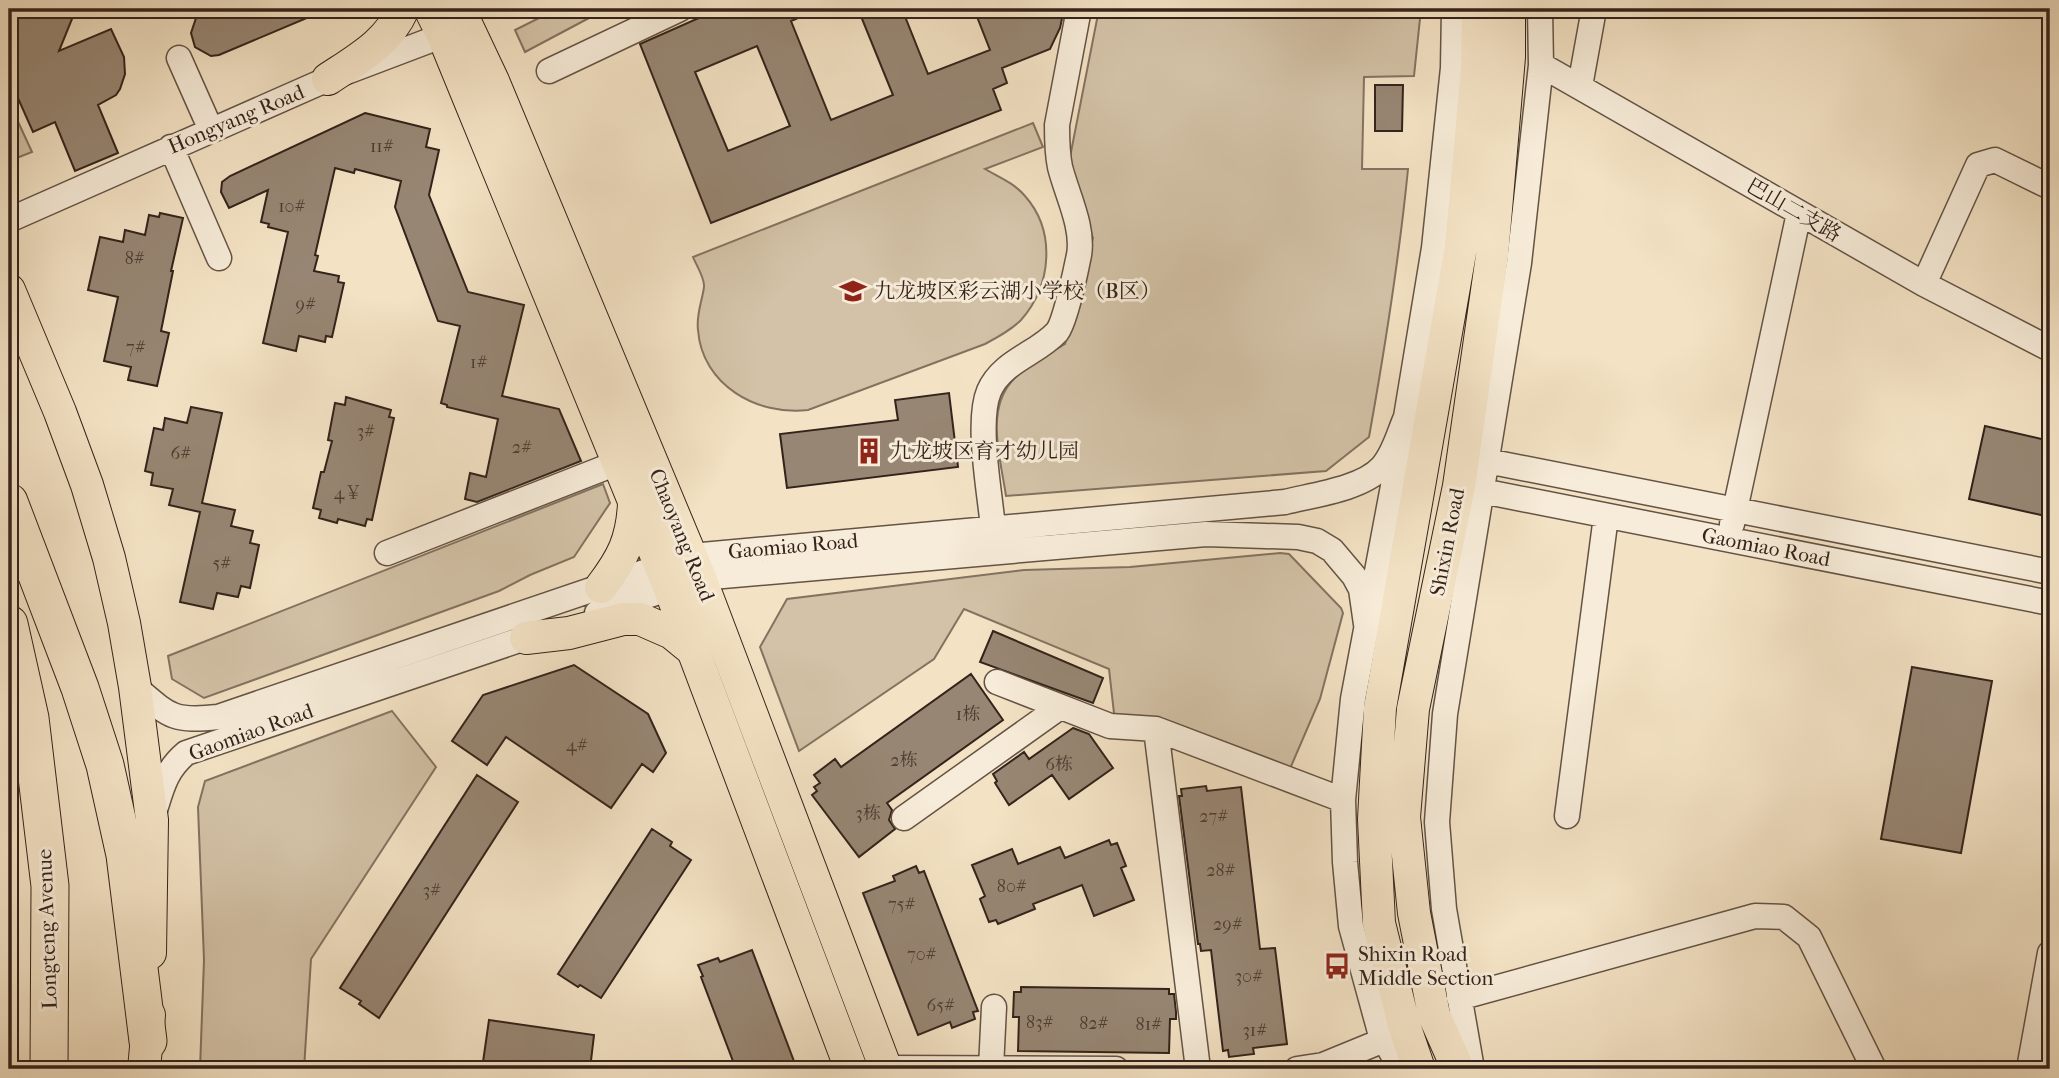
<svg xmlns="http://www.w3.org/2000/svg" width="2059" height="1078" font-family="'IM FELL French Canon','Noto Serif SC',serif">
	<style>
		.green { fill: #d3c2a7; stroke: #847261; stroke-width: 2 }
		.building { fill: #978673; stroke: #34231b; stroke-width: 2; fill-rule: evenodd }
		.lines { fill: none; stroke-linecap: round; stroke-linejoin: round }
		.minor-casing { stroke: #645345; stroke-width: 27 }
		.major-casing { stroke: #34231b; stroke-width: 34 }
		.highway-casing { stroke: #34231b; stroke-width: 39 }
		.minor { stroke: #f7ecd9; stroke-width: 24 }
		.major { stroke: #f3e2c4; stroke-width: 32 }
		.highway { stroke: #f3e2c4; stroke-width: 37 }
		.labels { text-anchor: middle; stroke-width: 6; stroke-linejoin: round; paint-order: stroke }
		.number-label { font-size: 18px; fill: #4d3c31 }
		.street-label { font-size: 21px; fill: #34231b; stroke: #f7ecd9 }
		.poi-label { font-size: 21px; fill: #34231b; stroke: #f7ecd9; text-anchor: start }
	</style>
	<rect width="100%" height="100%" fill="#f3e2c4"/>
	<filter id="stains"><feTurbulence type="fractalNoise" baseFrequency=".00286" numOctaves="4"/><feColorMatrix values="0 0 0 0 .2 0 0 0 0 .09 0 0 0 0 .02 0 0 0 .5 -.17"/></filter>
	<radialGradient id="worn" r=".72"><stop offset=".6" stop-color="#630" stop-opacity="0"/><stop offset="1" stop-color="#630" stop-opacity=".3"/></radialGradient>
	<path class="green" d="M557,9H606L525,52L515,30Z
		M1099,9H1421L1414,76L1364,77L1362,169H1408C1399,260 1385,348 1369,437L1326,471L1006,496C1001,460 985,411 1012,381C1026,365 1047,355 1065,344L1093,238L1072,184L1070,157Z
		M9,102L32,152L9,161Z
		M1033,123L1043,147L985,169C999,177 1014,183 1025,196C1056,231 1052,285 1021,320C1011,330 998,337 985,344L808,410C757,416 702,385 698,330C696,314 702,302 704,287C705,278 696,265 693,257Z
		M603,484L610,503L574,557L530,575L499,591L204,698L172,679L168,656Z
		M1280,553L1289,554L1341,608L1343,613L1320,699L1289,771L1115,722L1109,669L964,609L934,659L799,751L760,647L787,599L1024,570L1130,567Z
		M392,711L436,767L311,959L304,1069H200L204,960L198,807L205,781Z"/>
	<path class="building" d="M9,9H76L59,51L111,29L124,57L125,74L120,89L116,95L98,105L118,153L75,171L55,122L33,132L9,78Z
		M199,9H328L219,55L211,56L195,47L191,33Z
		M719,9H819L791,21L831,120L893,95L858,9H902L928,74L990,50L974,9H1064L1060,28L1050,49L1002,68L1007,83L993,89L1001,110L711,223L640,44ZM757,46L790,126L728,151L695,72Z
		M1375,85H1403L1402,131H1375Z
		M365,113L430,129L426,147L439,150L429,195L468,292L524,305L502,396L559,409L581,461L477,502L465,499L470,473L486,477L498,419L447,407V405L441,403L460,326L438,321L395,207L401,181L355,169L354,173L335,168L315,255L318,256L314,271L339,276L338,282L344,283L332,337L326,336L325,342L299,336L296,351L263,343L288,232L268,227L269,224L261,222L268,190L229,208L221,192L222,182L230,176Z
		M160,213L183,218L171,271H173L161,331L169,333L157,386L128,380L131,367L104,361L118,297L88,290L100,237L123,242L125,230L145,235L149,215L159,217Z
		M949,393L958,467L787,488L780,434L898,420L895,400Z
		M346,397L391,410L389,417L394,418L372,520L367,519L365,526L338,519L337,523L319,518L321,510L313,508L321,472H324L332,441L328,440L335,403L345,405Z
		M191,407L222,413L202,503L235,510L231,526L253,531L250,543L259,545L250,588L241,586L238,597L217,593L213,609L180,602L200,512L169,505L173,489L151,485L153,473L145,471L154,428L163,430L165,418L187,423Z
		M1985,426L2050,441V517L1969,499Z
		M993,631L1103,678L1093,703L980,662Z
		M574,665L648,714L666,753L653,772L642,764L611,808L506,737L487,765L452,741L483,695Z
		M1912,667L1992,681L1961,853L1881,839Z
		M971,674L1003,720L887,803L892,810L889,820L895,829L859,857L812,795L817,791L814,787L820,783L814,775L835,759L841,767Z
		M1073,728L1089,734L1113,768L1069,799L1052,775L1009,805L995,783L997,781L993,774L1024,752L1029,759Z
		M477,775L518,802L379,1018L359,1004L361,1001L340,988Z
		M1206,786L1207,791L1241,787L1260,949L1275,948L1287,1044L1253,1048L1254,1054L1229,1057L1228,1050L1223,1051L1211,950L1201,951L1200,944H1198L1179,796H1182L1181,789Z
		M652,829L672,842L670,846L691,860L601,998L580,985L578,987L558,974Z
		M1109,840L1111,845L1117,843L1126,866L1121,868L1134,900L1094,916L1082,885L1033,904L1035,909L998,924L996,920L989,922L980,899L985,896L972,865L1012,849L1018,864L1060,847L1065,858Z
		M916,866L919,873L924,871L978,1011L973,1012L975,1019L952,1028L950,1022L918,1035L863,893L895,881L893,876Z
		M752,950L795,1064L780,1069H736L701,977L703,976L698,965L718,958L720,962Z
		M1021,987L1169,989V994H1174L1176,1012V1019H1170L1169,1053L1018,1051L1019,1017H1013L1014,992H1021Z
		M489,1020L594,1035L590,1069H482Z"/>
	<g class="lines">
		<g class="minor-casing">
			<path id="minor" d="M179,58L211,130
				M1541,65L1924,284L2050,349
				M549,71L680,9
				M1580,86L1594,9
				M171,147L219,258
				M9,220L328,79L460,29
				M1924,284L1978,165L1995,160L2050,187
				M1487,461L2050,572
				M1482,491L2050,603
				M1732,524L1799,213
				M993,528C990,493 976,422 989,391C1002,361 1037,354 1057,332C1065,322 1076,270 1079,255C1084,227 1067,195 1060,167C1057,153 1057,139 1057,125L1079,9
				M387,553L617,463
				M597,613L700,578L1206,534L1298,537L1317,541L1332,550L1354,576L1361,589L1366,624
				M997,682L1110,726L1156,729L1343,800
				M135,687C169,716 172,722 218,717L691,556L1285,502C1313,495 1362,489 1382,467C1394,454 1399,433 1406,417
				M1156,729L1198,1069
				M154,813C162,788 165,771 186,753L543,632
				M1567,816L1606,516
				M904,818L1060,707
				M1459,998L1755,916L1784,917L1809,937L1874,1069
				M885,1068L1116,1069
				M991,1068L994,1007
				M1297,1069L1323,1065L1384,1040
				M1401,1069L1380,1032L1351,926L1345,862L1343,800L1353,699L1406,417L1434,248L1453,68L1454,9
				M1472,1069L1444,909L1437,822L1445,714L1519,263L1541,65L1540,9
				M2029,1069L2050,953"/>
		</g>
		<g class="major-casing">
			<path id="major" d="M430,9L443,35L670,589L851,1069
				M459,9L493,81L700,578L886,1069
				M328,79C358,59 388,43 403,9
				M9,290L60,412L87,485L109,558L124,623L135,687L152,820L150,953
				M601,587C623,558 632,540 634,504
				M526,638L569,633L623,619H640L672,633L694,651
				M144,1069L149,1015
				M1419,1069L1404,1025L1379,923L1374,819L1380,708L1461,247L1477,69L1478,9
				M1458,1069L1434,1015L1414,913L1404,817L1413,709L1459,486L1492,256L1509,57V9"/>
		</g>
		<g class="highway-casing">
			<path id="highway" d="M9,502L80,688L105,765L125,855L148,1041
				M9,624L30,718L50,886L49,1069"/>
		</g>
		<use href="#minor" class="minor"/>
		<use href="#major" class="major"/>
		<use href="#highway" class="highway"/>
	</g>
	<defs>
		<g id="school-bare" transform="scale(2.1)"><path d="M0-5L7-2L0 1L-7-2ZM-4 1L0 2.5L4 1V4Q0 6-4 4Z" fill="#8f2418" stroke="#f7ecd9" stroke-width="2.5" paint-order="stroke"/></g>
		<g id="building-bare" transform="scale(2.1)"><path d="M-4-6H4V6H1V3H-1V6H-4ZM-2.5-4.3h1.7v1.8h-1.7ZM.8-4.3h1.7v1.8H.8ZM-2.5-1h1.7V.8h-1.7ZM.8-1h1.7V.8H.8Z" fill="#8f2418" stroke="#f7ecd9" stroke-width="2.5" paint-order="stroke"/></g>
		<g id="bus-bare" transform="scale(2.1)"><path d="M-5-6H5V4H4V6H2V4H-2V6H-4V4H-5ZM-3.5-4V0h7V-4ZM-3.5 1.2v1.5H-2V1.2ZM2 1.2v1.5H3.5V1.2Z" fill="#8f2418" stroke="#f7ecd9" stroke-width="2.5" paint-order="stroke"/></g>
	</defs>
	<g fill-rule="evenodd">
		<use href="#school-bare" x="853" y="291"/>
		<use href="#building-bare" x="869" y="451"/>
		<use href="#bus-bare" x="1337" y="966"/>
	</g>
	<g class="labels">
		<g class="number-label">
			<text x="382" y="152">11#</text>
			<text x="292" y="212">10#</text>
			<text x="135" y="264">8#</text>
			<text x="306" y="310">9#</text>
			<text x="136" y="353">7#</text>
			<text x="479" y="368">1#</text>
			<text x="366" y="437">3#</text>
			<text x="522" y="453">2#</text>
			<text x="181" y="459">6#</text>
			<text x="348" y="499">4￥</text>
			<text x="222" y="569">5#</text>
			<text x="968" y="720">1栋</text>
			<text x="577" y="751">4#</text>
			<text x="904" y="766">2栋</text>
			<text x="1059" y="770">6栋</text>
			<text x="868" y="819">3栋</text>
			<text x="1214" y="822">27#</text>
			<text x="1221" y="876">28#</text>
			<text x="1012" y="892">80#</text>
			<text x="432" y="896">3#</text>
			<text x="902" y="910">75#</text>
			<text x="1228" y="930">29#</text>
			<text x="922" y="960">70#</text>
			<text x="1249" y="982">30#</text>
			<text x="941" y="1011">65#</text>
			<text x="1040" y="1028">83#</text>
			<text x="1094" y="1029">82#</text>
			<text x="1149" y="1030">81#</text>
			<text x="1255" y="1036">31#</text>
		</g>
		<g class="street-label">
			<text transform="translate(236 119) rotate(-23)" y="7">Hongyang Road</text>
			<text transform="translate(1794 210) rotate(30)" y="7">巴山二支路</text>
			<text transform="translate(682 535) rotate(68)" y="7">Chaoyang Road</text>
			<text transform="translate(1447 542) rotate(-79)" y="7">Shixin Road</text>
			<text transform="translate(793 546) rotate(-5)" y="7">Gaomiao Road</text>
			<text transform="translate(1766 547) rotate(11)" y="7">Gaomiao Road</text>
			<text transform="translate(251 732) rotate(-20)" y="7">Gaomiao Road</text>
			<text transform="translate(47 929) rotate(-92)" y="7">Longteng Avenue</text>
		</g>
		<g class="poi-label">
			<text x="874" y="298">九龙坡区彩云湖小学校（B区）</text>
			<text x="890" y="458">九龙坡区育才幼儿园</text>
			<text x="1358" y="961">Shixin Road<tspan x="1358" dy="24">Middle Section</tspan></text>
		</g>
	</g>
	<rect width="2059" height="1078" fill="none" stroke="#f3e2c4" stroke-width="35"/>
	<rect x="10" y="10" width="2038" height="1057" fill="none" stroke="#34231b" stroke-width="3.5"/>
	<rect x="18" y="18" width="2024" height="1043" fill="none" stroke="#34231b" stroke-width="2"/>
	<rect width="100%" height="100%" filter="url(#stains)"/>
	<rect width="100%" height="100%" fill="url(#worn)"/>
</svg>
